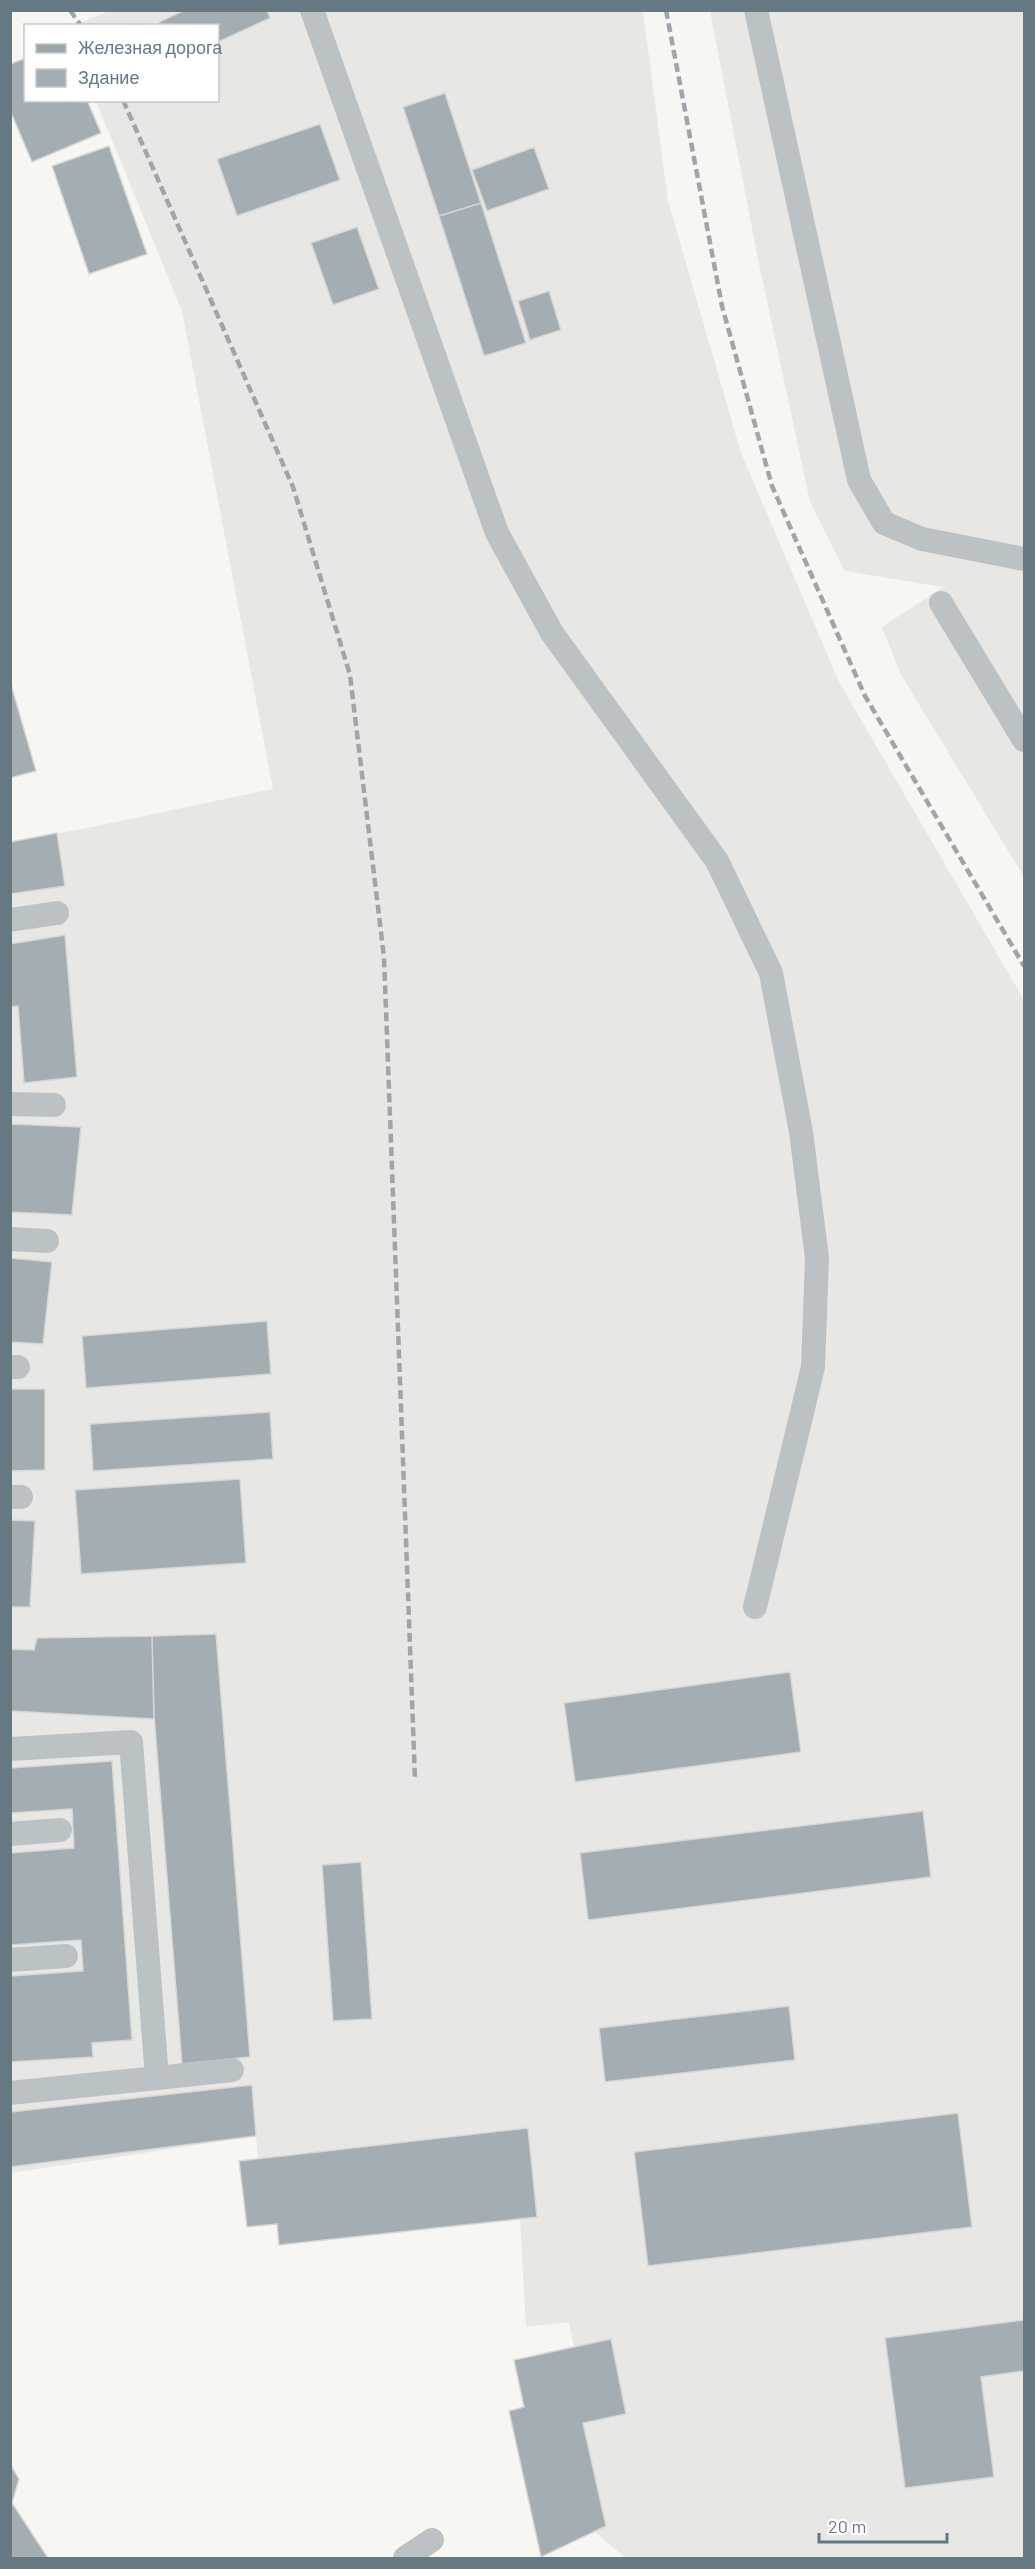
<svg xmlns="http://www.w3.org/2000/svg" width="1035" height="2569" font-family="Barlow,sans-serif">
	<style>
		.built { fill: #e7e7e6 }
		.building { fill: #a4aeb2; stroke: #d7d7d5; stroke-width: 1.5 }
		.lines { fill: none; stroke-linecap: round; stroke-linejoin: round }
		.lane { stroke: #bcc2c4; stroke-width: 24 }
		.rail { stroke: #9ea6aa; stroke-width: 4.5; stroke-dasharray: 9 4.5; stroke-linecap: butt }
	</style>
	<rect width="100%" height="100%" fill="#f6f6f3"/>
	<path class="built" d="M112,10L643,11L668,201L741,453L839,682L1024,1000V2558H626L595,2532L541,2557L509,2411L524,2407L514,2360L574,2346L569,2322L526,2327L520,2219L537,2217L528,2128L258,2158L256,2136L11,2173V841L78,830L273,789L182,311L96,101L218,100V26L75,25Z
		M710,11H1024V877L900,673L882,627L943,587L845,571L810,502L759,264Z"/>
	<path class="building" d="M185,10H267L270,18L218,42V26H161L159,22Z
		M26,58V100H87L101,133L32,162L10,110V64Z
		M445,93L481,203L439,216L403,107Z
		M320,124L340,180L237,216L217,159Z
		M109,146L147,254L89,274L52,166Z
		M534,147L549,189L487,211L472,170Z
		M481,203L526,343L484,356L439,216Z
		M357,227L379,289L333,305L311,243Z
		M549,291L561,330L530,340L518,301Z
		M10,681L36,771L10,778Z
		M57,833L65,886L10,894V842Z
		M65,935L77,1077L24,1083L18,1006L10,1007V944Z
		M10,1124L81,1127L72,1215L10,1212Z
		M10,1258L52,1262L43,1344L10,1342Z
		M267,1321L271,1374L86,1388L82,1336Z
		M10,1389H45V1470L10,1471Z
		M270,1412L273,1459L93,1471L90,1424Z
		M240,1479L246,1563L81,1574L75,1490Z
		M10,1520L35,1521L30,1607H10Z
		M216,1634L250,2057L182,2064L154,1715L152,1636Z
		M152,1636L154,1719L10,1711V1649L34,1650L37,1638Z
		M790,1672L801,1752L575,1782L564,1703Z
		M112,1761L132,2040L92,2043L93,2057L10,2062V1976L83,1971L81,1940L10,1945V1853L74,1848L72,1809L10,1813V1768Z
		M923,1811L931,1877L588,1920L580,1853Z
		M361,1862L372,2019L333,2021L322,1865Z
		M789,2006L795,2060L605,2082L599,2028Z
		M252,2085L256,2136L10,2167V2112Z
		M958,2113L972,2227L648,2266L634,2152Z
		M528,2128L537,2217L279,2245L277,2224L247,2227L239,2161Z
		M1024,2320V2371L981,2377L994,2477L905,2488L885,2338Z
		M611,2339L626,2414L583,2423L606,2526L541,2557L509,2411L524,2407L514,2360Z
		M10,2464L19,2479L12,2503L48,2558H10Z"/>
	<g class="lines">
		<path class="lane" d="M312,10L497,533L552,633L717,861L771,973L801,1132L817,1258L813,1367L755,1607
			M756,10L859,480L884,523L922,539L1024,559
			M941,603L1024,740
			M10,920L57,913
			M10,1104L54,1105
			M10,1239L47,1241
			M10,1367H18
			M10,1497H21
			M10,1749L131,1742L157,2078L232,2070
			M10,1834L60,1830
			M10,1960L66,1956
			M10,2093L157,2078
			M405,2558L432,2540"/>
		<path class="rail" d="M70,10L81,26
			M666,10L722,306L772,486L865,696L1024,966
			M123,100L293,487L350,675L384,957L415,1779"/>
	</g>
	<rect width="1035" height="2569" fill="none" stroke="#667982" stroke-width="24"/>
	<rect x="24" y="24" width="195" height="78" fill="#ffffff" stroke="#c2c9cd" stroke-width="1.5"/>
	<rect x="36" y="44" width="30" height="9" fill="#9ea6aa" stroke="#c2c9cd" stroke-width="1.5"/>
	<text x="78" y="54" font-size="18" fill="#667982">Железная дорога</text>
	<rect x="36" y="69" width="30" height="18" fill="#a4aeb2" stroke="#c2c9cd" stroke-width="1.5"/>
	<text x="78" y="84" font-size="18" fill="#667982">Здание</text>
	<path d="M819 2533v9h128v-9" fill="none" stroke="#667982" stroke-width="3"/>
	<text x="828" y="2533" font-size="18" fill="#667982" stroke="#ffffff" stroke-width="4.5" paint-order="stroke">20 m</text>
</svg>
